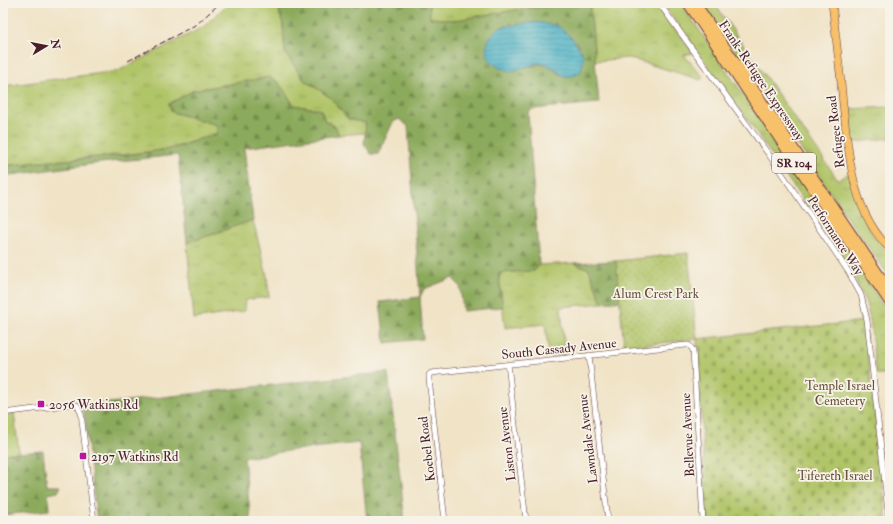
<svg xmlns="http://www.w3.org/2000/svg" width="893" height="524" font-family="'IM FELL Double Pica',serif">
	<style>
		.grass { fill: url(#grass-tufts); stroke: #7d724a }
		.forest { fill: url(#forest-firs); stroke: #6b6444; fill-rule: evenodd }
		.cemetery { fill: url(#cemetery-stones); stroke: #7d724a }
		.park { fill: url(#park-dots); stroke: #7d724a }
		.water { fill: url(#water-rules); stroke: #476777 }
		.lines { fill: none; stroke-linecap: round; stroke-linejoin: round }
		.minor-casing { stroke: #633c42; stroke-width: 6 }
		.major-casing { stroke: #633c42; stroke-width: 8 }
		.highway-casing { stroke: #633c42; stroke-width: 10 }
		.minor { stroke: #fff; stroke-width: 5 }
		.major { stroke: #f7c06b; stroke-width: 7 }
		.highway { stroke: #f7c06b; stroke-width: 8 }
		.rail { stroke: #4a1f2b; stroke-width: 1; stroke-dasharray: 6 3; stroke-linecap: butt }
		.poi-dot { fill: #b5179e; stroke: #f7f3e8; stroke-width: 1.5 }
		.labels { text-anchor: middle; stroke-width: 3.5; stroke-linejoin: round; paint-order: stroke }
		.shield { fill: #f7f3e8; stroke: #7e5f64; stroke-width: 1 }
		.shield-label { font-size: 12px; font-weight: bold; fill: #4a1f2b }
		.street-label { font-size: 13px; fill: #4a1f2b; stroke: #f7f3e8 }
		.park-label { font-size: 13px; fill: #69513d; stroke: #f7f3e8 }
		.poi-label { font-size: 13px; fill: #4a1f2b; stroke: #f7f3e8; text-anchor: start }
	</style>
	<defs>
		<pattern id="grass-tufts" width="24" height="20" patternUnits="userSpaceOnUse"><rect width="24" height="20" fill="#b0c468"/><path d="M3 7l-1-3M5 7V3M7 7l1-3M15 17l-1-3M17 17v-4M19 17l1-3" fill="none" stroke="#99a85a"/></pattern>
		<pattern id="forest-firs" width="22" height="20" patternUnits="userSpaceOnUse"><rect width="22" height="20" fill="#8caa5c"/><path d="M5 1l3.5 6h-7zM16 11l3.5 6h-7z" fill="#748a4c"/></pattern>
		<pattern id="cemetery-stones" width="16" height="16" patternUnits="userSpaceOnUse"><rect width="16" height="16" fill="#b0c468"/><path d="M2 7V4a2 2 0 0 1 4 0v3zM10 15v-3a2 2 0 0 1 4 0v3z" fill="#99a85a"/></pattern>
		<pattern id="park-dots" width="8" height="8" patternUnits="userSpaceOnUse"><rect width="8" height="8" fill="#b0c468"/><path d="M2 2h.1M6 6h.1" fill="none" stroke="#99a85a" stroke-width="1.8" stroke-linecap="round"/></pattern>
		<pattern id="water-rules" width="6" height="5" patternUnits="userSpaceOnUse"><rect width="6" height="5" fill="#44afc3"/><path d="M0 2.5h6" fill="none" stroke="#3b8e9f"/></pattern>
	</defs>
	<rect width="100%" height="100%" fill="#f7f3e8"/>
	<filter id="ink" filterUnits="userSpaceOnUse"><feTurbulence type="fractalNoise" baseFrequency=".025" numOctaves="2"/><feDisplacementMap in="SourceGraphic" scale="8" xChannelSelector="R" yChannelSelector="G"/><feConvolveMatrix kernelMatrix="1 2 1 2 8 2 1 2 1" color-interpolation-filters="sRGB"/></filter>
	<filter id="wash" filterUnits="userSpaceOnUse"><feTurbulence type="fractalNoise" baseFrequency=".012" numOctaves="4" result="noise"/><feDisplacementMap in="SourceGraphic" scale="16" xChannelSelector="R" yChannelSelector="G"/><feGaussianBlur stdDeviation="0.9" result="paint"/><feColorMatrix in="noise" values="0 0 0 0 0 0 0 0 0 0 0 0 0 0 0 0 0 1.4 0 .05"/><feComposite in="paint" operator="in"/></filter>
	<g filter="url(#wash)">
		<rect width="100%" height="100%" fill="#f0e3c6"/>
		<path class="grass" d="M229,3H278L283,25L285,52L304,80L330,97L348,119L366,123L365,133L339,135L335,126L325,121L321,110L294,105L278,82L224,85L194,90L169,104L172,112L217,125V133L170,149L129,154L39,162L3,166V86L118,71L203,27Z
			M429,3H567L509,11L456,20L430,18Z
			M585,3H655L693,53L684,55L703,77L701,80L629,58L595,61L590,6Z
			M662,3H681L839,236L890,316V374H876L870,320L866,303L853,274L750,123Z
			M702,3H714L838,180L849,173L860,211L874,237L890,254V277L846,216Z
			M890,107V138L851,143L847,109Z
			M253,220L267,276L269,297L246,300L245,311L194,319L187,243Z
			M574,263L589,269L602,303L561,307L565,355L549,356L545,324L505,328L499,278L501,272L534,271L539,265Z
			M14,413L19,452L3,454V414Z"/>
		<path class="forest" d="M277,3H429L430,18L456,20L509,11L567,3H585L590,6L599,103L532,109L528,113L539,265L534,271L501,273L499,278L503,307L463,311L460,286L452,278L424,289L420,297L423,339L385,343L380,302L420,297L408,126L399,119L393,122L378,154H371L364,144L366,123L348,119L330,97L304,80L285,52L283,25ZM501,27L561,75C541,59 539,64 515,70Z
			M269,77L278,82L294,105L321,110L325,121L335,126L339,135L244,148L253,220L187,243L178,155L100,163L3,176V166C58,159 114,159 168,149C184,146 201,138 217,133V125L172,112L169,104L194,90L224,85Z
			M616,261L620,301L602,303L589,269L574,263Z
			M388,372L405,521H367L359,443L294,450L244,458L251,521H97L84,413L82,406Z
			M43,451L47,486H61L58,492L48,494L49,510L3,515V454Z"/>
		<path class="cemetery" d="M864,321L887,521H707L697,339Z"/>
		<path class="park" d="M688,253L697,339L624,347L616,261Z"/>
		<path class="water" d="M536,22L558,26L572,38L583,54V63L580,73C558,83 560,67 544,64C532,61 518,74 505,70C498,68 489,62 487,54C484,44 492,30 502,27C513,24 525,24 536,22Z"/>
	</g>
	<g filter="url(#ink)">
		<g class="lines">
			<g class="minor-casing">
				<path id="minor" d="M659,3L772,159L848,271L861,295L867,320L889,521
					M589,355L608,521
					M508,364L526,521
					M3,413L74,404L77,405L81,413L94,521
					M445,521L429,379V375L431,373L686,345H689L693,350L703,521"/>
			</g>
			<g class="major-casing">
				<path id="major" d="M832,3C836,37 840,70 843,104C849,156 851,210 890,249"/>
			</g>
			<g class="highway-casing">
				<path id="highway" d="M687,3L890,304
					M696,3L890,290"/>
			</g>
			<use href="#minor" class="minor"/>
			<use href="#major" class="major"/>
			<use href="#highway" class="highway"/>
			<path class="rail" d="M128,61L197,24L220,3"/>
		</g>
	</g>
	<g class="poi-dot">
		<rect x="37" y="400" width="8" height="8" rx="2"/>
		<rect x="79" y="452" width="8" height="8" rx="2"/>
	</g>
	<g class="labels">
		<rect class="shield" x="772" y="153" width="44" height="20" rx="3"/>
		<g class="shield-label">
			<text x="794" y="167">SR 104</text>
		</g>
		<g class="street-label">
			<text transform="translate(762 80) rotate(56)" y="5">Frank-Refugee Expressway</text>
			<text transform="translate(835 132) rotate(-97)" y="5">Refugee Road</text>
			<text transform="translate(836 235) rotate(57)" y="5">Performance Way</text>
			<text transform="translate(559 348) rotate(-6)" y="5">South Cassady Avenue</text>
			<text transform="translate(687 435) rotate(-93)" y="5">Bellevue Avenue</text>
			<text transform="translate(587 439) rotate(-97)" y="5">Lawndale Avenue</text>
			<text transform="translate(506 444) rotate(-97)" y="5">Liston Avenue</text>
			<text transform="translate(426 449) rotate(-97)" y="5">Koebel Road</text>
		</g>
		<g class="park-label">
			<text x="656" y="298">Alum Crest Park</text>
			<text x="840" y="390">Temple Israel<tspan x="840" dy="15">Cemetery</tspan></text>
			<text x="835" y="480">Tifereth Israel</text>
		</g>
		<g class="poi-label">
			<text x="49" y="409">2056 Watkins Rd</text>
			<text x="91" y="461">2197 Watkins Rd</text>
		</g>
	</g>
	<rect width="893" height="524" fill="none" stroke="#f7f3e8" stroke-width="16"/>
	<g transform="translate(46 46) rotate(80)" stroke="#f7f3e8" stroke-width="3" paint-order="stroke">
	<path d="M0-3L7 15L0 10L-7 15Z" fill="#4a1f2b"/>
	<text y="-6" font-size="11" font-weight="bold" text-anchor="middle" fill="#4a1f2b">N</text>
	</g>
</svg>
